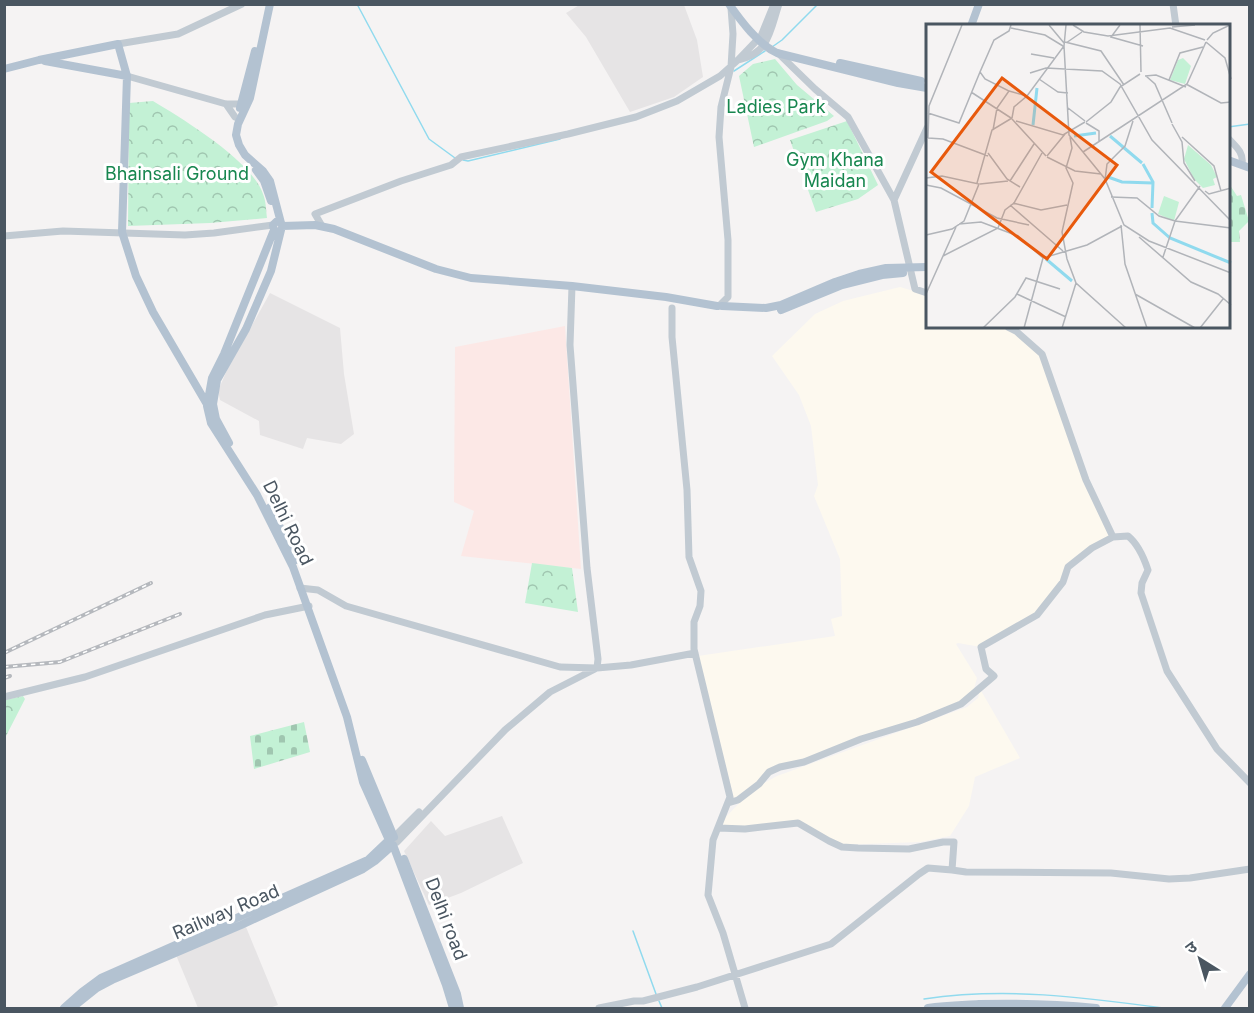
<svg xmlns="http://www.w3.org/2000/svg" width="1254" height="1013" font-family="Inter,'Noto Sans Devanagari',sans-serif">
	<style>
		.commercial { fill: #fdf9ef }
		.education { fill: #e6e4e5 }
		.medical { fill: #fce8e6 }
		.cemetery { fill: url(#cemetery-stones) }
		.park { fill: url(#park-crowns) }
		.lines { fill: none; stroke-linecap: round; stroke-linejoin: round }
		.stream { stroke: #90daee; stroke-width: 1.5 }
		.minor { stroke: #c1cad2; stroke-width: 7 }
		.major { stroke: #b3c2d1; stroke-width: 8 }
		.rail-casing { stroke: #b5b8bd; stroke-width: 4 }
		.rail { stroke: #fff; stroke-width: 1.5; stroke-dasharray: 4.5; stroke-linecap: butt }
		.labels { text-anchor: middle; stroke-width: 6; stroke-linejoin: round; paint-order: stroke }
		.park-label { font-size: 18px; fill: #17864f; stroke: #fff }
		.street-label { font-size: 18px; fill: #4a5661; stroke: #fff }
		.inset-river { fill: none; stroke: #90daee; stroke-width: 3 }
		.inset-road { fill: none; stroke: #b1b4b9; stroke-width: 1.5 }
		.view { fill: #e8590c; fill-opacity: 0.15; stroke: #e8590c; stroke-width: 3 }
		.inset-edge { fill: none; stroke: #4a5661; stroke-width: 3 }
	</style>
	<defs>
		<pattern id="cemetery-stones" width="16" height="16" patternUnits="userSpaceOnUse" patternTransform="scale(1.5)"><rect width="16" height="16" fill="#c3f1d5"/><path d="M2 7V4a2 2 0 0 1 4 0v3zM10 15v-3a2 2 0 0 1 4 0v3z" fill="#a0c6b0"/></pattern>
		<pattern id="park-crowns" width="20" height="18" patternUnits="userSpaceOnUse" patternTransform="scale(1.5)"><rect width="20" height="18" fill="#c3f1d5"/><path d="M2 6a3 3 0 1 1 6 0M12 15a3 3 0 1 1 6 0" fill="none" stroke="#a0c6b0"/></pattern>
	</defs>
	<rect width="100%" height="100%" fill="#f5f3f3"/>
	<path class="commercial" d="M900,287L927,295V327H1005L1042,354L1066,423L1113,537L1077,560L1042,611L981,647L958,643L956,644L977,678L972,696L961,704L780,767L757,787L777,776L967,707L978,698L980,689L1020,758L975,777L969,806L950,836L920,842L838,845L800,821L721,829V822L749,793L738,800L730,797L733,795L698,656L835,636L831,619L842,616L840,559L814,496L818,485L811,426L799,395L772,356L815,314L843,301Z"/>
	<path class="education" d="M581,4L684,5L697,40L703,77L674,97L630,112L586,37L566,13Z
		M270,293L340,328L344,374L354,434L341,444L307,438L303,449L260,435L259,421L220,400L218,391L227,370Z
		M502,816L523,863L461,893L429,905L404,851L431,821L445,836Z
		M246,927L278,1005L269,1008H198L176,955Z"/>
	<path class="medical" d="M565,326L581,569L461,556L474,511L454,502L455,347Z"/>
	<path class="cemetery" d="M1228,182L1237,196L1241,195L1249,221L1239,231L1240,242H1229Z
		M304,722L310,752L254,769L250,736Z"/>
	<path class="park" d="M775,59L797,85L834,116L827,121L754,147L739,76L753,64Z
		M153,101C183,119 252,161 263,194C266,201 266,210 267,218L210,223L128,226L129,103Z
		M847,121L878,185L858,199L816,212L790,140Z
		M532,563L572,568L578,612L525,603Z
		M23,696L25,699L5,738V700Z"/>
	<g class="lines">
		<path class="stream" d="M357,4L429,139L455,158
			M772,47L782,40L818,4
			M734,71L765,51
			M1228,127L1250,124
			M463,160L468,161L560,139
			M633,931L656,994
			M924,999C1006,987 1081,997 1163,1008
			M659,1001L662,1008"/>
		<path class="minor" d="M1173,4L1176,26
			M118,44L178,34L242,4
			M778,53L815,89L848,117L894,200L915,289L927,293
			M738,60C769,54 770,31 779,4
			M127,76L226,104H244
			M226,104L235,117L240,119
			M1228,138C1235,146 1244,152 1242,164
			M894,200L927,128
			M322,226L315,214L401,181L451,165L461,157L568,134L636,117L677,101L720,76L738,60L761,36L774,4
			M4,236L63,231L185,235L214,233L273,225
			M572,286L570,345L587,568L598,659L597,668
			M721,304L728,297V240L719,137L721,107L731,67L733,34L731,8
			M672,308V337L687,490L689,557L701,591L700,606L694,622V649L730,797L713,840L708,895L723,933L745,1008
			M1008,327L1016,331L1042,354L1086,480L1113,537L1128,536C1138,544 1144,558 1148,570L1142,583L1141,593L1167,671L1217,749L1250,783
			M300,588L318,590L346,606L560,667L597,668L631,665L695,653
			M4,697L85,677L265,615L309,606
			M728,803L738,800L759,784L769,772L780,767L804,762L861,739L917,722L961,704L994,676L986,669L981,647L1037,615L1063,582L1068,567L1092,548L1113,537
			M718,828L745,829L798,823L829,841L842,847L858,848L909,849L943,842H954L952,870L966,872L1111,873L1169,879L1190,878L1250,869
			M394,837L419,812
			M397,842L505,730L550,692L595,669
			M599,1008L634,1001H643L697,987L831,944L919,874L928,868L952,870"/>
		<path class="major" d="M270,4L250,98L238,124L236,135L239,145L245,155L263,171L270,181L281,223
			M729,4C741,21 758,44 777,53L898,83L927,88
			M971,26L979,4
			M45,61L127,76
			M840,63L921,81
			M4,69L39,60L118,44L127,76L122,232L136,276L153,312L208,406
			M240,108L255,51
			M1228,160L1250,168
			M256,170L264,181L271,201
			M282,226L315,225L334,229L436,269L471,278L572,286L666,297L717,306
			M722,306L766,308L781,305L835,282L859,274L886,268L927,267
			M781,310L842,285L882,275L903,273
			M229,443L216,419L213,404L217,380L246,329L271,271L281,230
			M270,507L296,560
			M362,760L394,837
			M404,859L457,994L460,1008
			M64,1008L82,992L101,978L368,860L389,840L363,782L347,717L293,567L257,495L211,423L207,406L212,378L224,354L274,230L273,225L276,222
			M72,1008L97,988L114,979L241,925L363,869L375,861L393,845L446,985L453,1008
			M928,1008C945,1005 962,1005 979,1004C1018,1003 1057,1004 1096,1008
			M1225,1008L1250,974"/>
		<g class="rail-casing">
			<path id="rail" d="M4,653L151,583
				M4,667L60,662L180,614
				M4,678L10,676"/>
		</g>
		<use href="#rail" class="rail"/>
	</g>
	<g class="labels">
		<g class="park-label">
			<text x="776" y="113">Ladies Park</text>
			<text x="835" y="166">Gym Khana<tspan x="835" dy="21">Maidan</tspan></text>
			<text x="177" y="180">Bhainsali Ground</text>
		</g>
		<g class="street-label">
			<text transform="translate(288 523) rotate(64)" y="6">Delhi Road</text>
			<text transform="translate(226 912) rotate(-23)" y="6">Railway Road</text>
			<text transform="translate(446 919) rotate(69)" y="6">Delhi road</text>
		</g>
	</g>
	<g transform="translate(926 24)">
		<rect width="304" height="304" fill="#f5f3f3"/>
		<path d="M238,172L253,178L248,197L232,190Z" fill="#c3f1d5"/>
		<path d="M257,34L265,42L259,60L244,56L252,36ZM262,121L285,141L291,153L287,155L289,161L277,164L268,155L258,135Z" fill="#c3f1d5"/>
		<path class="inset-river" d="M107,101L111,64M148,112L170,109M184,112L216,139M217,140L227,158L226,184M182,153L196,158L227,159M226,189L227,199L244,214L305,239M120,235L146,257"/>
		<path class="inset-road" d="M123,1L138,19M147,1L158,8L182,12L244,4L279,16M194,1L185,13L217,22M214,1L215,48M246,3L269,1M85,4L119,11L137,22M281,16L287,9L304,1M139,18L175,27L198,61M280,18L299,34L305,55M140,19L156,8M138,22L143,111L157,128M105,30L128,34M104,49L120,44L176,47L194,60L226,116L305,197M219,52L230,51L260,63M220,52L229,60L246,99M113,55L132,68L142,69M243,56L254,29L277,23M260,60L295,79L305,78M83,67L101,72M45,68L85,94M142,84L159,97M2,89L33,99L54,48M86,94L88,83L101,72L138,22L140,1M86,95L120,132M90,97L137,111L159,98M160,98L185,78L194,63L214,50M160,99L173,107V118M246,100L256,118L258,139L269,157M67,106L71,84L83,67L59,55L54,48L68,16L83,7L85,1M144,113L146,124L140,144L147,159L136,208L141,235L150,259L200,304M256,113L288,142L295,167M2,114L3,82L36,1M2,114L17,115L62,132M157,128L179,155L198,201L223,217L305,249M157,128L261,60L280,18M62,129L81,155L94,163M121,132L139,110M121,133L149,147L175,150M0,154L16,152L53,160L38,197L26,205L0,211M179,156L181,140L199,122L207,97M84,157L108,120M51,159L66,106L86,94M54,160L82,157M0,161L15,164L71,194L103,201M279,167L283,170L305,164M185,173L211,174L233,192L249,197L305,204M87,179L115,186L141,181M84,181L137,227M33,200L55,198L76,206L92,212L117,234L161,221L196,202M195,201L199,240L221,304M213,213L265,258L292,270L305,281M17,232L72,204L79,186L88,179L116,129M237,233L249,197L274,162M0,270L30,203M91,270L140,293M209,270L269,304M57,304L89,273L100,254L134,265M98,304L117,234M136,304L150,259M274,304L297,275"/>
		<path class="view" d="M76,54L191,141L121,235L5,148Z"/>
		<rect width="304" height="304" class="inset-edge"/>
	</g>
	<rect width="1254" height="1013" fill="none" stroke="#4a5661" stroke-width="12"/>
	<g transform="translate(1200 959) rotate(323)" stroke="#ffffff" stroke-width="4.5" paint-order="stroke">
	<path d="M0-4.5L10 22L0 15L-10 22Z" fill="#4a5661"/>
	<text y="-9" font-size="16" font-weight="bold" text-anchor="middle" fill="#4a5661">उ</text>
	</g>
</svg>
